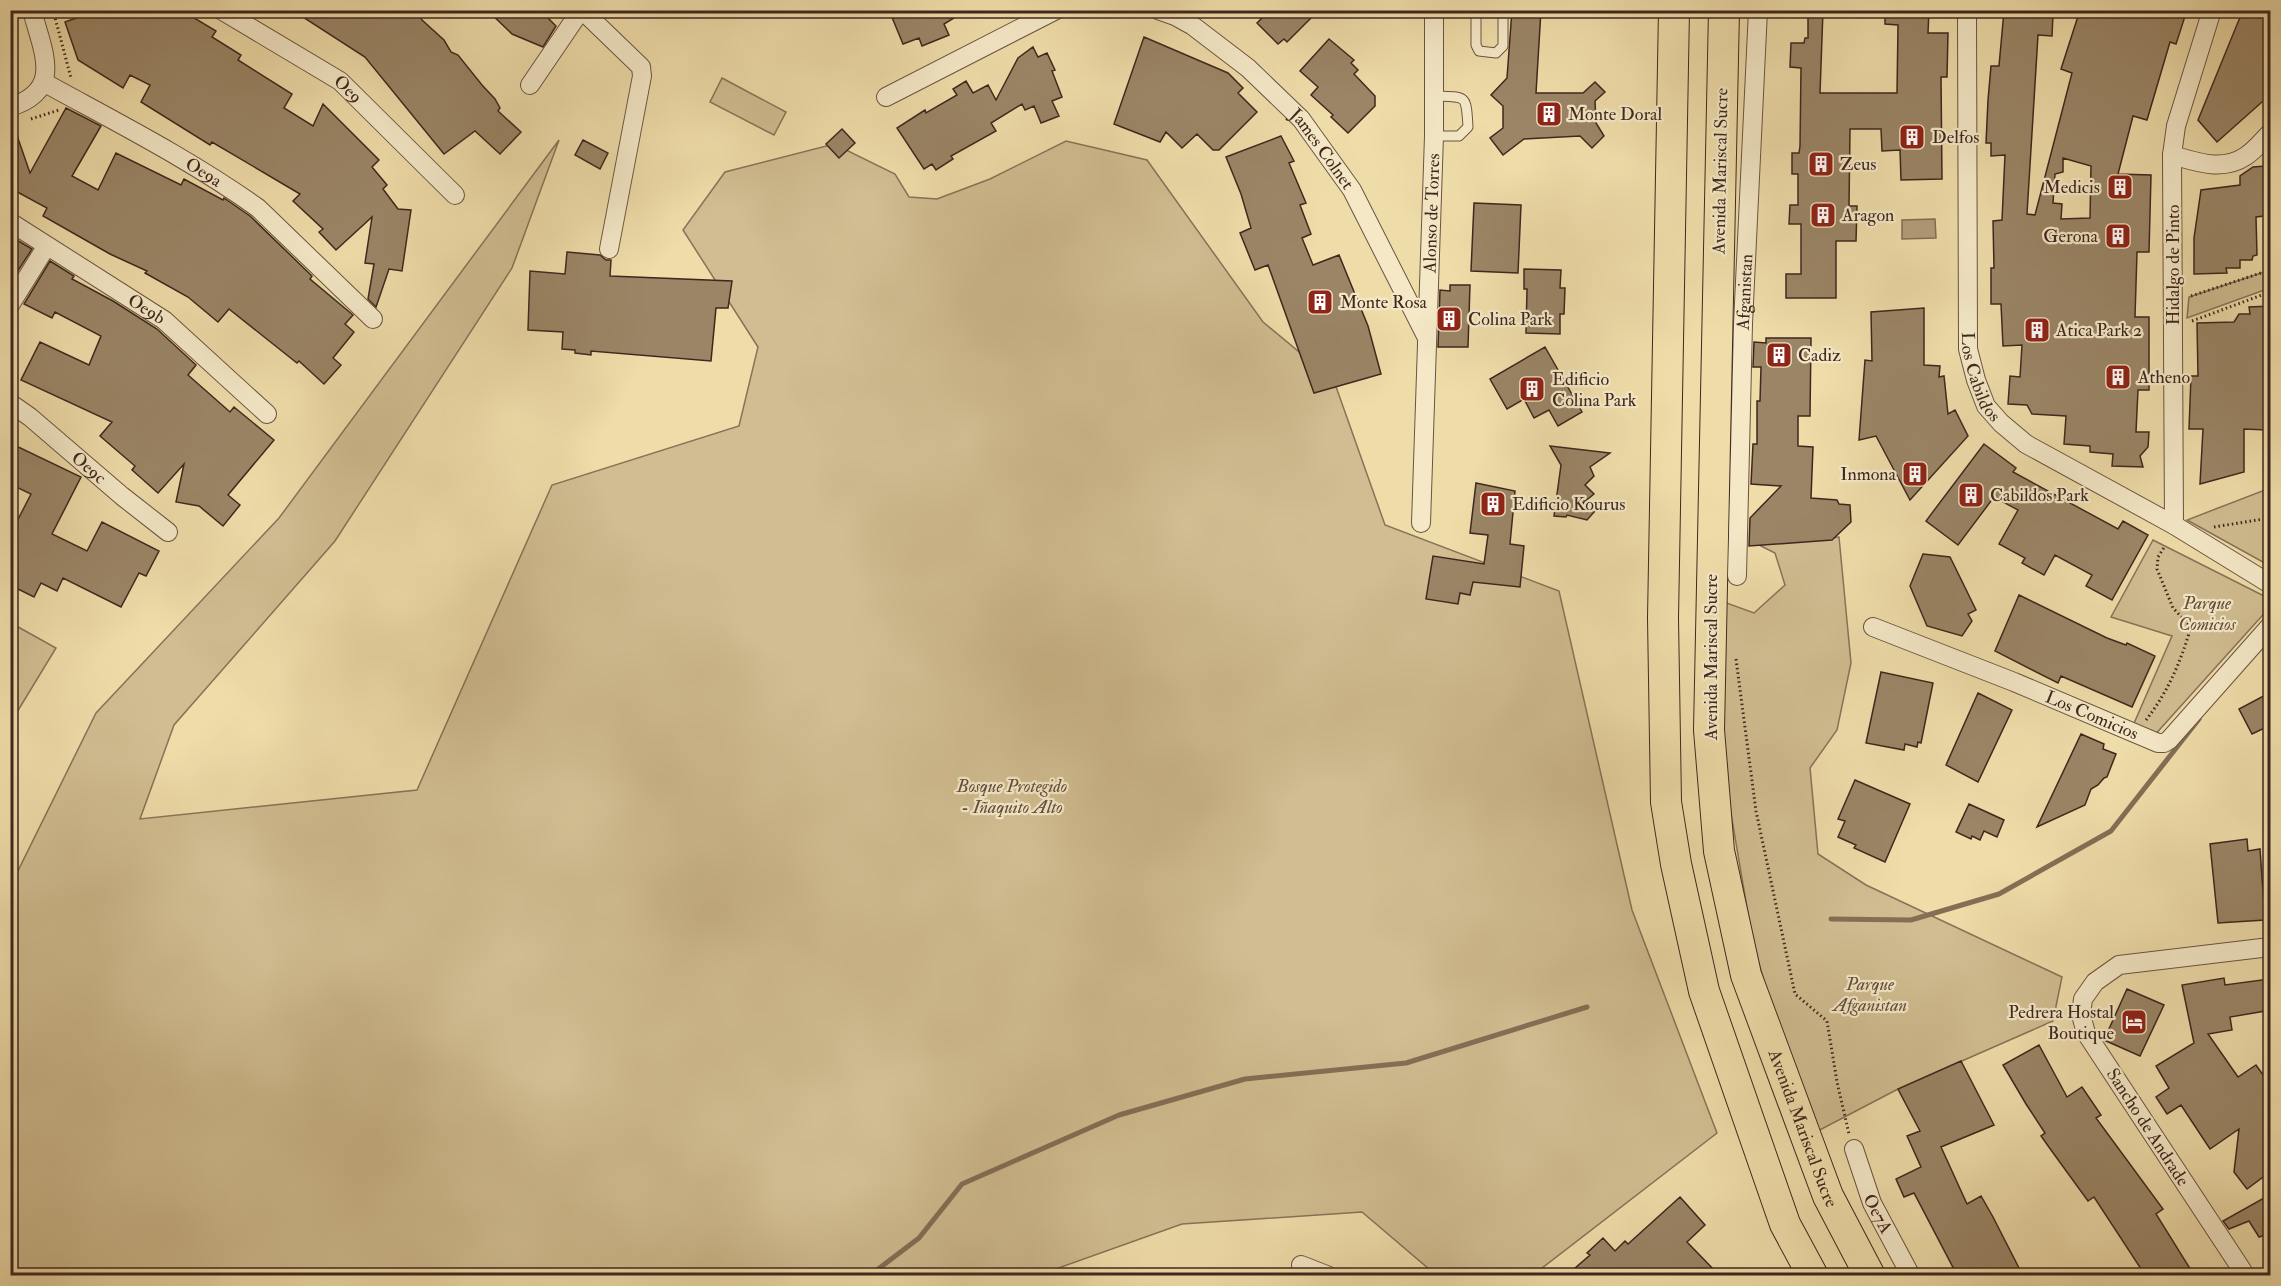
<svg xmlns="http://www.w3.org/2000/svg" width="2281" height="1286" font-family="'IM FELL Double Pica',serif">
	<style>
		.green { fill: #d0bd91; stroke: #887258; stroke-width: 1.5 }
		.water { fill: #b29e7a; stroke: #846e55; stroke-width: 1.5 }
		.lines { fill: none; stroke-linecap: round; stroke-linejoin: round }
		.stream { stroke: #846e55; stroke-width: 5 }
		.building { fill: #9a8566; stroke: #3f271e; stroke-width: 1.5; fill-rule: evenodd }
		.lane-casing { stroke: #6b5441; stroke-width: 11 }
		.street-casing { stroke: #6b5441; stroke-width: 20 }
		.primary-casing { stroke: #3f271e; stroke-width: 32 }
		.path { stroke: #3f271e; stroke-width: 3; stroke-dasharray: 1.5 3; stroke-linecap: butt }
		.lane { stroke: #f4e8c7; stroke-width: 9 }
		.street { stroke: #f4e8c7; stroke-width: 18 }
		.primary { stroke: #eedca9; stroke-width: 30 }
		.labels { text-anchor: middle; stroke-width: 4.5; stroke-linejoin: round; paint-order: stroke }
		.street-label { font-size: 18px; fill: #3f271e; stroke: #f4e8c7 }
		.poi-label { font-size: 18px; fill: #3f271e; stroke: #f4e8c7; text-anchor: start }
		.park-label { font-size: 18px; font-style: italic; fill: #634c3b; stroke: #f4e8c7 }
	</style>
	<rect width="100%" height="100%" fill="#eedca9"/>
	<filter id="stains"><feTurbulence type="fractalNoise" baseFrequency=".00333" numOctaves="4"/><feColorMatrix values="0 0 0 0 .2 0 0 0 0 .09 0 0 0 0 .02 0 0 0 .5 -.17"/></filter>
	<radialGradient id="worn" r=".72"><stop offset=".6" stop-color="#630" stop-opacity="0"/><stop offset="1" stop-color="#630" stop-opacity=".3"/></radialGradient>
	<path class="green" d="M722,78L786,112L774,135L710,102Z
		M559,140L512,268L335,541L174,725L140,819L417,790L552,485L739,426L758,347L683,230L725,172L834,144L895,174L909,197L937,199L990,179L1066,141L1147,160L1263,322L1334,381L1385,525L1559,591L1632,910L1717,1133L1533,1275H1436L1362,1212L1182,1224L1036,1276L11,1275L10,887L96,713L279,518Z
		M2270,270V288L2187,318L2189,297Z
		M2270,488V566L2187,520Z
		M1839,537L1851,663L1837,730L1810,768L1818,854L1866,885L2062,977L2053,1021L1898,1089L1816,1132L1769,998L1753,943L1722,761L1713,598L1754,613L1785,585L1775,553L1759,545Z
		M2153,540L2270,599V607L2152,738L2132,728L2172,636L2111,617Z
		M11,623L56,648L11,722Z"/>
	<path class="water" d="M1935,219L1936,238L1902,239V220Z"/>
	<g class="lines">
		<path class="stream" d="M1831,919L1911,920L1999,894L2111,831L2199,719
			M869,1276L919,1238L962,1184L1119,1115L1245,1079L1406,1063L1587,1007"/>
	</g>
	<path class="building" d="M99,10H181L216,31L212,37L241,55L238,60L292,94L284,108L313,126L323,104L379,160L372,167L387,185L383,189L398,209L411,210L402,271L389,269L376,307L368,299L374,264L365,263L372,217L336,250L319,232L323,229L293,201L300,194L212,142L210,145L141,102L150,85L130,75L123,88L78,60L65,22Z
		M292,10H417L422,20L444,40L451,52L458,55L482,85L495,99L500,108L498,111L521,132L500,154L475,131L444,154L365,57Z
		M487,10H524L544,14L556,26L543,47L512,34Z
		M889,10H967L944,24L949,35L922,46L919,38L903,44Z
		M1270,10H1319L1287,42L1284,39L1278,44L1257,23Z
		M1512,10H1541L1536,93H1583L1595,82L1605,92L1595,101L1596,123L1604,136L1592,148L1580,136L1524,139L1503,155L1490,138L1503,128V106L1491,95L1507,78Z
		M1808,10H1823L1820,93H1897L1898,25L1885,24V10H1929L1928,33H1948L1947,77H1941L1942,179L1901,180L1900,150L1882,151L1881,129H1850L1849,206H1857L1856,241H1836V298H1786V274H1801V224H1789L1790,205H1798V174H1792V153H1799L1800,146L1801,68L1790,67L1791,43H1804L1805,38H1808Z
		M2080,10H2187L2176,44L2170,42L2147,120L2133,116L2118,174L2151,175L2149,252H2137L2135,317H2149V390H2138L2136,432H2149L2148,447L2140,456L2143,467L2112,466L2113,454L2090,452V446L2064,444L2066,416L2032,414L2027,405L2008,404L2010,376L2020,377L2022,345L2003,346L2001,304H1991V268H1994L1993,221L2002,220L2005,155L1991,156V143H1986L1988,100L1991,66H1999L2004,11L2053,14L2052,36L2038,35L2027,214L2035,215L2072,73L2061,69ZM2063,158L2091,166L2090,218L2061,219L2062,204L2053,203L2055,174L2063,172Z
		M2243,10H2271V94L2217,142L2198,120Z
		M1144,37L1228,73L1243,88L1238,93L1257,112L1219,150H1213L1197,134L1182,148L1166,132L1160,142L1114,124Z
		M1329,39L1354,60L1351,63L1358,70L1354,74L1375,96V106L1348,133L1331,117L1333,115L1311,95L1318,87L1300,71Z
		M1033,47L1038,57L1047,53L1055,70L1052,71L1062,97L1052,101L1059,116L1041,123L1034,106L1025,110L1022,104L991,123L996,131L951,156L953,159L936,170L932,164L924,169L897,128L925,110L926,113L957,95L953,89L966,81L973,93L988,85L996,100L1018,58Z
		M66,108L101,126L72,176L98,190L116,153L181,185L184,179L223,200L224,198L250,216L312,276L310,279L353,315L345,324L354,332L333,358L341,365L324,384L299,361L297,363L229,309L218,322L188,297L145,273L147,271L110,254L43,216L47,208L10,188V124H13L30,173Z
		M842,129L855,143L839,158L826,144Z
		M1281,136L1294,161L1289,163L1306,203L1300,205L1311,234L1302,238L1313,265L1339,255L1368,326L1381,374L1314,393L1268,265L1255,270L1240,233L1251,228L1241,194L1226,157Z
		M583,140L608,153L600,169L575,155Z
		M2265,166L2264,216L2256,217L2257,255L2253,256L2252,260H2240V268H2226L2227,273L2194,274V238L2201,190L2240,185V176L2253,167Z
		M1474,203L1521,205L1518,273L1471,271Z
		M10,236L32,249L10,283Z
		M567,252L600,255L606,260H611L610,276L732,281L728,308H716L711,361L591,351V355L575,353V350L562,349L563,332L528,330L530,271L565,274Z
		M50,261L74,276L72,279L113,301L157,329L196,365L188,375L230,412L234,407L274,440L228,495L240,505L223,526L199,506L176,502L184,464L158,493L132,470L135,466L100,436L112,422L21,380L40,342L89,365L101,336L55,312L52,318L24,304Z
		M1524,269L1561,270L1560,288H1565L1564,314H1560V334L1526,333L1527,289H1524Z
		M1450,285H1470L1468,347H1438L1440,290L1450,291Z
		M2271,306V379L2267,430L2244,429V472L2200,484L2203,429H2189L2191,376H2198L2197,323L2234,322L2239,314H2250L2249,307Z
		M1924,308V365L1940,366L1939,377L1944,376L1948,414L1955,410L1968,436L1910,500L1876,436L1859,440L1865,360L1872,361L1871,312Z
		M1766,338H1811L1810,416H1798V446L1813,447L1811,498L1837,500L1839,504L1850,505L1851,522L1832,540L1749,546L1750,518L1781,486L1751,484L1753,444H1757V401H1760L1761,367H1753L1754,342L1766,343Z
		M1545,347L1582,412L1558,426L1549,410L1534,418L1524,399L1507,409L1490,379Z
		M10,443L81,477L52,534L87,551L102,522L159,551L146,576L139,573L121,607L63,578L57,591L41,583L34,597L10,585V535L31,494L10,484Z
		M1984,444L2016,468L2013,472L2118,529L2123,521L2148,535L2112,600L2086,586L2092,575L2055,555L2044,575L2022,563L2025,558L1999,544L2018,510L1994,497L1958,545L1926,521Z
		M1550,446L1610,453L1590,467L1594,476L1585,485L1594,494L1583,503L1595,511L1587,520L1567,515L1566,517L1554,516L1561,465Z
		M1476,483L1515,491L1510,544L1524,546L1520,587L1473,582L1470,595L1460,593L1458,604L1426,599L1433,556L1484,564L1488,535L1470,533Z
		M1923,554L1950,557L1976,610L1968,614L1972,621L1962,636L1927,626L1910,586Z
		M2019,595L2107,638L2126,645L2127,643L2155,656L2132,707L2061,676L2058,683L1995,651Z
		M1881,672L1933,683L1921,743L1918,742L1917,747L1905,744L1904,750L1866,743Z
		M2271,692V725L2252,734L2239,709Z
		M1978,693L2012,710L1978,782L1946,765Z
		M2081,734L2104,744L2103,749L2116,754L2107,777L2104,778L2098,785L2091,789L2085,805L2037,827Z
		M1855,780L1910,804L1885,862L1854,848L1856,845L1838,837L1845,821L1838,819Z
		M1969,804L2004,820L1997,837L1984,831L1980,840L1972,836L1971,839L1956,832Z
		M2247,839L2248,851L2260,849L2265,920L2218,923L2210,844Z
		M2224,978L2225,985L2269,979L2271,987V1010L2230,1017L2232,1030L2208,1034L2238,1077L2256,1065L2271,1086V1171L2247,1189L2234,1172L2239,1129L2210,1149L2181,1105L2167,1114L2156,1097L2169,1088L2156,1066L2194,1043L2182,985Z
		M2127,989L2164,1005L2140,1056L2104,1040Z
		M2039,1045L2067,1097L2082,1087L2101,1115L2096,1118L2163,1209L2156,1214L2194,1275H2145L2094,1197L2088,1201L2051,1150L2041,1136L2045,1133L2026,1104L2003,1065Z
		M1961,1061L1994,1125L1941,1147L1967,1204L1981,1196L1993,1217L2020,1270L2010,1275H1957L1914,1193L1904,1197L1896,1179L1921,1167L1907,1136L1920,1131L1898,1089Z
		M1680,1197L1705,1225L1687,1242L1719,1275H1567L1590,1255L1587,1253L1603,1238L1615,1251L1625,1241L1628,1244Z
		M2264,1198L2271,1210V1233L2259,1237L2249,1221L2229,1229L2223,1221Z"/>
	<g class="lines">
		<g class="lane-casing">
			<path id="lane" d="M1476,10V45L1479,51L1496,53L1503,46V10
				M1434,136H1459L1468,127C1466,94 1467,97 1435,96"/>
		</g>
		<g class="street-casing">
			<g id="street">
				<path id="s1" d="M221,10L340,81L455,195"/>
				<path d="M582,10L641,67L642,76L609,249"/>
				<path id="s2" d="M1158,10L1175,16L1193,26L1248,68L1301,119L1352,190L1426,336"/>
				<path id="s3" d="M1967,10L1968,349L1976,380L1986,406L2001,423L2026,444L2174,525L2270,584"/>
				<path id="s4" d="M45,83C116,122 191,160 258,208L373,319"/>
				<path d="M530,85L581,10"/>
				<path d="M886,97L1056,10"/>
				<path d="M10,107C65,90 42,51 32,10"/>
				<path d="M2172,155C2197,162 2222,172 2246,156C2255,150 2263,140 2270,133"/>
				<path id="s5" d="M10,222L164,320L267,414"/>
				<path d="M10,305L46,247"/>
				<path id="s6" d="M10,403L30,417L122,496L168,532"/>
				<path id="s7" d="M1421,523L1434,136V10"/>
				<path d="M2174,525L2172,155L2176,126L2212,10"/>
				<path id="s8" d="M1737,576L1743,324L1758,10"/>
				<path id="s9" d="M1873,627L2014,682L2158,743H2164L2169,740L2270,626"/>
				<path id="s10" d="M1854,1149L1872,1203L1911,1276"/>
				<path d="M1301,1265L1329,1276"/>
				<path d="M2242,1270L2086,1033L2081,1015L2083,999L2095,982L2119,965L2270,947"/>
			</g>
		</g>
		<g class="primary-casing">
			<g id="primary">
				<path d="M1674,10L1663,618L1666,802L1676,864L1704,991L1785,1224L1813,1276"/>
				<path id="s11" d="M1724,10L1709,730L1719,851L1746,975L1828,1196L1870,1276"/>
			</g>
		</g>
		<path class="path" d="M53,10L71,78
			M31,119L59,110
			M2191,296L2270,270
			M2192,321L2270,292
			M2214,527L2270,518
			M1736,659L1756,811L1795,994L1827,1021L1837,1082L1849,1134
			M2146,720C2168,692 2181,661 2191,627L2173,608L2157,569L2158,557L2165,546"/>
		<use href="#lane" class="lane"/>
		<use href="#street" class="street"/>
		<use href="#primary" class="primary"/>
	</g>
	<defs>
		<g id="building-square" transform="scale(1.35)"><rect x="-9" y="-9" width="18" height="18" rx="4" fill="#8f2418" stroke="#f4e8c7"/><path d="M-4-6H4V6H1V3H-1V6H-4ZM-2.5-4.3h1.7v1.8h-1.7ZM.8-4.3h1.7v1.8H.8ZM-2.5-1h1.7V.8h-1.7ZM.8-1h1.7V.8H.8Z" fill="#fff"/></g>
		<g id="hotel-square" transform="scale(1.35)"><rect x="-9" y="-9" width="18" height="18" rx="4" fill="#8f2418" stroke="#f4e8c7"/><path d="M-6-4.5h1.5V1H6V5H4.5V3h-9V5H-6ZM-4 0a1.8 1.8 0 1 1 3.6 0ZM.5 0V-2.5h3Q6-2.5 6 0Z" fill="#fff"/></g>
	</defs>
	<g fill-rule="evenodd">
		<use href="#building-square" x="1549" y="114"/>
		<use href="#building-square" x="1912" y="137"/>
		<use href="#building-square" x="1821" y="164"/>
		<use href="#building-square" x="2120" y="187"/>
		<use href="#building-square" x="1823" y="215"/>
		<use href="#building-square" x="2118" y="236"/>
		<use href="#building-square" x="1320" y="302"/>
		<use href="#building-square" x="1449" y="319"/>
		<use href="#building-square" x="2037" y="330"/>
		<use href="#building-square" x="1779" y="355"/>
		<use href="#building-square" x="2118" y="377"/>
		<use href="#building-square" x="1532" y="389"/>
		<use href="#building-square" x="1915" y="474"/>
		<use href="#building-square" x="1971" y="495"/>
		<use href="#building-square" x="1493" y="504"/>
		<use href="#hotel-square" x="2134" y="1022"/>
	</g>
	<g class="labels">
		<g class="street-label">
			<text dy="6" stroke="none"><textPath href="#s1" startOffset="150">Oe9</textPath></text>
			<text dy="6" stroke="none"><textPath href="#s2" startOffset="218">James Colnet</textPath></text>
			<text transform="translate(1720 171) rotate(-89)" y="6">Avenida Mariscal Sucre</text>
			<text dy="6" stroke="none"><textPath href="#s4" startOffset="182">Oe9a</textPath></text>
			<text dy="6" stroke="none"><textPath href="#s7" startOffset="310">Alonso de Torres</textPath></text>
			<text transform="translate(2173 265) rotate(-90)" y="6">Hidalgo de Pinto</text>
			<text dy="6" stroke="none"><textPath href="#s8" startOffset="284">Afganistan</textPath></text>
			<text dy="6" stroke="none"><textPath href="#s5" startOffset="162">Oe9b</textPath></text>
			<text dy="6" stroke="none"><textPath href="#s3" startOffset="369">Los Cabildos</textPath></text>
			<text dy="6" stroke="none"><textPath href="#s6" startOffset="102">Oe9c</textPath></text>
			<text transform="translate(1711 657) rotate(-90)" y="6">Avenida Mariscal Sucre</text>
			<text dy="6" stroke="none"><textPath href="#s9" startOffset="236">Los Comicios</textPath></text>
			<text transform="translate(2148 1127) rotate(57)" y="6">Sancho de Andrade</text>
			<text dy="6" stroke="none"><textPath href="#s11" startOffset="1132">Avenida Mariscal Sucre</textPath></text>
			<text dy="6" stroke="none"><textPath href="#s10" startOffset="69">Oe7A</textPath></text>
		</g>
		<g class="poi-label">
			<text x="1568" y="120">Monte Doral</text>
			<text x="1932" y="143">Delfos</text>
			<text x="1840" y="170">Zeus</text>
			<text x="2100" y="193" text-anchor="end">Medicis</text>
			<text x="1842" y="221">Aragon</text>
			<text x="2098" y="242" text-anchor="end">Gerona</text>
			<text x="1340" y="308">Monte Rosa</text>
			<text x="1468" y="325">Colina Park</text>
			<text x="2056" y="336">Atica Park 2</text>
			<text x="1798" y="361">Cadiz</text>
			<text x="2138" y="383">Atheno</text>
			<text x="1552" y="385">Edificio<tspan x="1552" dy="21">Colina Park</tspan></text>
			<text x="1896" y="480" text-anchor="end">Inmona</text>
			<text x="1990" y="501">Cabildos Park</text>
			<text x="1512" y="510">Edificio Kourus</text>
			<text x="2114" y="1018" text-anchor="end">Pedrera Hostal<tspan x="2114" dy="21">Boutique</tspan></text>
		</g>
		<g class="park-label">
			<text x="2207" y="609">Parque<tspan x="2207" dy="21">Comicios</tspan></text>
			<text x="1012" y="792">Bosque Protegido<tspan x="1012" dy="21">- Iñaquito Alto</tspan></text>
			<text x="1870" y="990">Parque<tspan x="1870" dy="21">Afganistan</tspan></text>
		</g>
	</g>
	<rect width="2281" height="1286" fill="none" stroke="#eedca9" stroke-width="36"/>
	<rect x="12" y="12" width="2257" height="1262" fill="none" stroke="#3f271e" stroke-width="3"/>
	<rect x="18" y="18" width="2245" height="1250" fill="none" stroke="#3f271e" stroke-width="1.5"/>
	<rect width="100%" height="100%" filter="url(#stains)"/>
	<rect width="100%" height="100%" fill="url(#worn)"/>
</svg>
